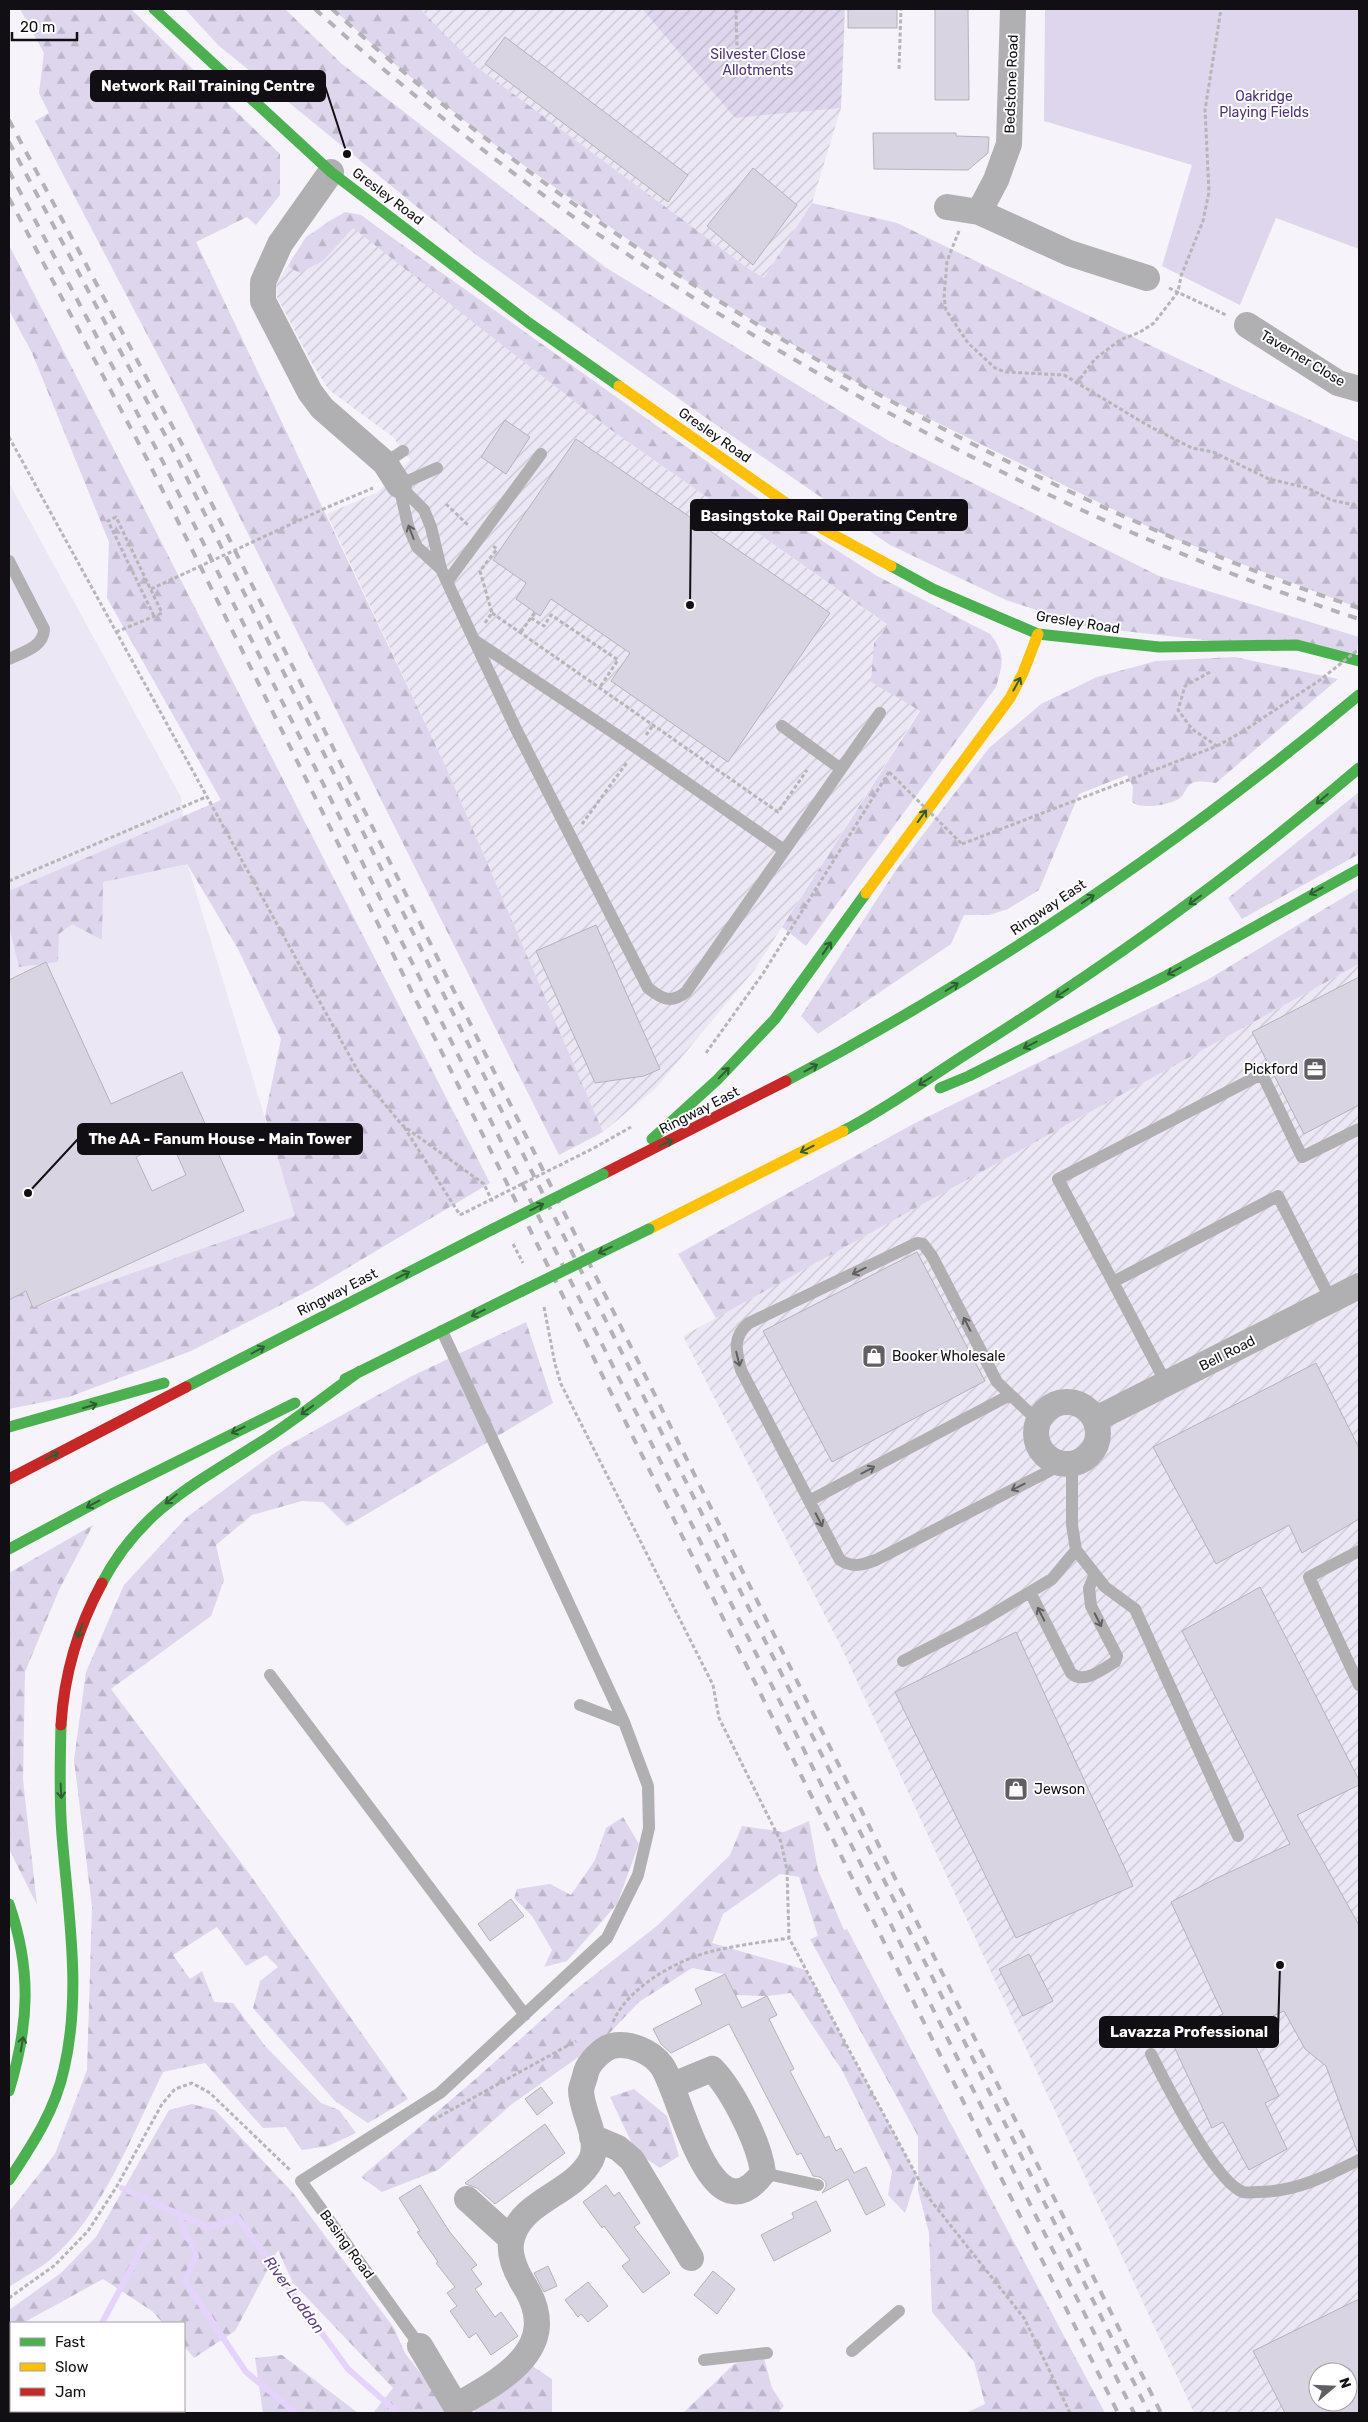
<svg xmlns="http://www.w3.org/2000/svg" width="1368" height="2422" font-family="Rubik,sans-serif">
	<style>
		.built { fill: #ece7f4 }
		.industrial { fill: url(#industrial-furrows); fill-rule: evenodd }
		.forest { fill: url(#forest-firs) }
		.park { fill: #ded6ec }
		.garden { fill: url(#garden-furrows) }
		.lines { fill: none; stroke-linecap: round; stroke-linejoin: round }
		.stream { stroke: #e4d4fc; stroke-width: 6 }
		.building { fill: #d9d4e1; stroke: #b5b2b7; fill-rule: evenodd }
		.path { stroke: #b6b5b9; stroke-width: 3; stroke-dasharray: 4 2.5; stroke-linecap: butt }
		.lane { stroke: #b0b0b3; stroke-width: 12 }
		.street { stroke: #b0b0b3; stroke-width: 26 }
		.fast { stroke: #4caf50; stroke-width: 11 }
		.slow { stroke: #ffc107; stroke-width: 11 }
		.jam { stroke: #c62828; stroke-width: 11 }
		.rail { stroke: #b3b2b6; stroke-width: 4; stroke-dasharray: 9 9; stroke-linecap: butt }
		.path-bridge { stroke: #b6b5b9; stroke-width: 3; stroke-dasharray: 4 2.5; stroke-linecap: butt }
		.fast-bridge { stroke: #4caf50; stroke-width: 11 }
		.oneway { stroke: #606063 }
		.oneway2 { stroke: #2e5f32 }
		.labels { text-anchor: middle; stroke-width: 4; stroke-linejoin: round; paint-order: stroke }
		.park-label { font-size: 14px; fill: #503372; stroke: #fff }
		.street-label { font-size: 14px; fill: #110f13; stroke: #fff }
		.poi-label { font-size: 14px; fill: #110f13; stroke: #fff; text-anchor: start }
		.water-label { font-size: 15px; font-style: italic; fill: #5b3e7e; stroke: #fff }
		.leader { fill: none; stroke: #110f13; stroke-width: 2 }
		.callout-dot { fill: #110f13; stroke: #fff; stroke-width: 2 }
		.callout { fill: #110f13; stroke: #110f13; stroke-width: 2 }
		.callout-label { font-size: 15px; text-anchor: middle; font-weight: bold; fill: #fff }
	</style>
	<defs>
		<pattern id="industrial-furrows" width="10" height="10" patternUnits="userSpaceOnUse" patternTransform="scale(1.25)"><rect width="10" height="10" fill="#ece7f4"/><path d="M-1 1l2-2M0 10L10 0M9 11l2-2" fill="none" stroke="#c9c5d0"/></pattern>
		<pattern id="forest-firs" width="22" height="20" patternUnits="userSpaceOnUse" patternTransform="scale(1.25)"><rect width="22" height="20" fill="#ded6ec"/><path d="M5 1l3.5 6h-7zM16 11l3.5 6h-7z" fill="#bdb6ca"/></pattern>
		<pattern id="garden-furrows" width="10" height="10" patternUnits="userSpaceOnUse" patternTransform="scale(1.25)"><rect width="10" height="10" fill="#ded6ec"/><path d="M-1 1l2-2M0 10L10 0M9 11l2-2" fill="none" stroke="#bdb6ca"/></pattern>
	</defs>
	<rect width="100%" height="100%" fill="#f6f3fa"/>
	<path class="built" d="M9,483L181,797L187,863L295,1216L9,1356Z"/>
	<path class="industrial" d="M420,9H642L735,118L841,108L812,203L764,278L749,269L477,67Z
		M338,215L607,427L947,667L755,969L656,1088L603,1132L446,767L327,514L378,492L410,460L393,437L329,390L313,365L277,297L276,284L306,237Z
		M1359,964V2413H1194L844,1653L683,1336ZM1318,2372H1348V2402H1318Z"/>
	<path class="forest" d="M20,9H131L280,154V195L256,225L247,217L196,242L446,767L603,1132L559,1155L173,384L35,121L49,113L39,93L44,53Z
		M185,9H285L342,64L605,267L889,441L1159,576L1359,637L1356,657L1088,627L1006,600L890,545L699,413L475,254L218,45Z
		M333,9H420L477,67L749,269L764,278L812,203L897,223L1241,389L1359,442V608L1165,535L861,385L685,280L487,139L391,61Z
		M345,212L361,215L376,226L785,517L877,576L990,634C1006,654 1003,663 996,687L806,946L782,927L920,711L871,682L874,643L888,625L607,427L353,228L323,261L299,273L288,266L306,237Z
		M9,245L490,1183L314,1288L191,1351L69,1397L9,1409V1300L26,1291L33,1308L295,1216L265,1116L281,1039L238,949L187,864L103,882L102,940L72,924L59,934L58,962L19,967L9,926V891L221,800L107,598L109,542L32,353L9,310Z
		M1235,657L1338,679L1216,783C1209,782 1199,780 1192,783C1186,786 1185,794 1180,798C1170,805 1141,810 1132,802L1133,787L1127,775L1079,794L1039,890L1008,909L989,915H964L951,944L818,1034L801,1016L896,870L989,748L1041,704L1097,677L1156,661Z
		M1359,792V854L1242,919L1228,898Z
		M1359,888V964L716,1318L678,1254L915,1123L1207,980Z
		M526,1322L553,1403L347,1526L323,1502L302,1501L252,1515L216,1545L224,1580L211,1616L111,1689L248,1872L408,2099L368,2123L335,2101L253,2008L260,1981L278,1967L266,1955L246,1966L217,1927L173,1955L190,1979L202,1971L214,2002L233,2003L266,2047L321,2103L339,2110L356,2133L328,2146L302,2150L286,2127L263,2128L205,2063L163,2072C135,2129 100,2219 51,2259C38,2270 22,2278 9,2287V2212L55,2154L87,2070L92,1907L74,1760L86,1672L124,1585L187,1517L276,1452L412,1376Z
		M93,1525L59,1590L25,1672L23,1780L37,1905L9,1849V1573Z
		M623,1817L639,1844L617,1904L567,1961L544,1967L552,1950L532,1916L514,1898L517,1889L550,1884L571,1895L595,1860L606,1828Z
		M809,1821L818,1870L844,1930L847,1929L1105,2413H966L985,2404L974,2362L932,2312L929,2233L918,2190V2136L810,1939L818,1936L799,1877L780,1874L723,1914L712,1943L806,1970L917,2176L905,2213L888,2195L892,2171L843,2072L791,1993L767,1996L735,1995L725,1974L692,1968L639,2002L604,2039L512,2104L438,2170L382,2192L361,2177L479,2076L574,1991L658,1925L730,1855L742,1826L784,1832Z
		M634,2089L667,2116L679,2156L660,2168L636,2152L610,2097Z
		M192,2104L215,2110L293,2193L394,2328L405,2353L451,2413H373L393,2388L293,2283L278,2250L235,2331L194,2358L184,2346V2323H163L152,2311L103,2279L23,2323H11V2330L9,2331V2310L61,2273L96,2237L169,2110Z
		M767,2353L764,2358L772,2388L784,2406L778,2413H683L734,2364Z
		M282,2355L358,2413H263L255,2358Z
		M531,2365L552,2379V2413H476L473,2409Z"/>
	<path class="park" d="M1045,9H1359V249L1276,218L1240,305L1162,266L1192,165L1044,121Z"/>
	<path class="garden" d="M642,9H845L841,108L735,118Z"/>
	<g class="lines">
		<path class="stream" d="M122,2188L209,2228L238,2218L348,2369L398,2413
			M180,2216L186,2237L192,2241L196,2257L185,2281L246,2372L296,2413
			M102,2323L148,2237
			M54,2413L55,2411"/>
	</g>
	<path class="building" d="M848,9H897V28H848Z
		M935,9H968L969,100H935Z
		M505,37L688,175L668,202L485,64Z
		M873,133H956V136L989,137L988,153L968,170L874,169Z
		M753,168L797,205L753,265L707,226Z
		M505,420L530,437L506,474L481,457Z
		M576,439L830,613L728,762L611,681L630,653L551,599L540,616L516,599L526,583L493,560Z
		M596,925L660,1069L644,1076L595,1083L536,951Z
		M46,962L111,1104L182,1072L244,1211L33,1308L26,1291L9,1300V980ZM171,1141L186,1175L152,1191L136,1157Z
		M1359,977V1105L1304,1134L1252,1032Z
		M917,1252L985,1381L832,1462L763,1331Z
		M1316,1363L1359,1448V1519L1302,1553L1289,1525L1216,1564L1153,1447Z
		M1260,1587L1359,1780V1785L1297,1815L1359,1925V2151H1357L1326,2066L1305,2049L1284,2011L1247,2028L1279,2096L1265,2103L1287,2149L1249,2170L1223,2122L1212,2128L1171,2040L1223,2014L1171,1902L1217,1878L1290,1844L1182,1631Z
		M1016,1632L1133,1886L1016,1938L895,1692Z
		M511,1899L524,1916L490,1941L478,1924Z
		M1029,1954L1053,2001L1023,2016L999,1969Z
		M725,1974L742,2008L767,1996L777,2015L769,2019L794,2069L790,2071L825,2138L829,2136L836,2151L841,2148L854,2173L866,2167L885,2205L866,2215L848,2179L822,2193L826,2187V2182L820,2177L813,2176L801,2153L797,2155L729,2024L671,2053L661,2044L653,2029L702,2004L695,1989Z
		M541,2087L553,2103L537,2115L525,2099Z
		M545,2124L565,2153L495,2204L477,2188L466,2184L465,2183Z
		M420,2185L449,2231L477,2265L471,2269L482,2284L475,2289L495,2317L501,2312L518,2336L491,2355L476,2333L469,2338L450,2311L457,2306L447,2293L455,2287L436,2263L438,2262L417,2232L420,2231L399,2198Z
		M606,2185L614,2196L619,2192L640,2223L634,2227L670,2273L643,2293L622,2266L630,2260L604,2226L602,2228L583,2202Z
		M816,2201L831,2231L774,2261L761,2235L794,2218L792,2213Z
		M548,2266L557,2286L544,2292L534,2273Z
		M713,2271L735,2289L717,2314L694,2295Z
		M588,2282L608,2306L588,2322L581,2314L578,2317L565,2300Z
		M1359,2299V2413H1285L1253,2351ZM1318,2372H1348V2402H1318Z"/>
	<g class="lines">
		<path class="path" d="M736,9L737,49
			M899,69L901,9
			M959,231L947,261L944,297L946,310L968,343L995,368L1005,372L1064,375L1147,425L1192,448L1213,452L1269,479L1308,488L1331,500L1359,506
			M1169,288L1226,315
			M1076,384L1095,359L1120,340L1140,332L1154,323L1178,292L1181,276L1203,221L1209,192L1205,110L1221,9
			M9,437L359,1073L402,1125L484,1184L493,1203
			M446,504L469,526
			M328,507L373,488
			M492,613L778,812L807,770
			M531,618L544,626L551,615L618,660L600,687
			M485,623L492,613L480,571L497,549L493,546
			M116,632L162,613L116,517L108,521L154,616
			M521,632L535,612
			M1210,672L1185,686L1178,710L1192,729L1217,746
			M646,735L654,724
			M582,824L628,761
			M962,844L1217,746L1242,732
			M9,881L206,797
			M706,1053L764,972L889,772
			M404,1127L460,1215
			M594,1148L631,1127
			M513,1244L523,1263
			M544,1307L555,1364L561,1384L713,1685L719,1718L781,1842L787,1870L789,1938L928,2197L1024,2318L1070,2413
			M613,2022C627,1988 678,1959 713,1951C738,1945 764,1942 789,1938
			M433,2120L576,2041
			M9,2298L55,2265L88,2231L117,2186L162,2104L175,2089L192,2083L210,2093L290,2170"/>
		<path class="lane" d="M385,463L403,451
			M399,485L424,510L431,527L441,569L474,640L516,729L648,988C662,999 671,1004 686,992L880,713
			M399,485L408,526L417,547L441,569
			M399,485L437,468
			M9,561L44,629C44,647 23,652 9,659
			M447,582L541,454
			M474,640L638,749L784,850
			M782,726L841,769
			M1113,1282L1058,1179L1262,1074L1302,1157L1359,1129
			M1166,1383L1113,1282L1278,1196L1331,1300
			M1038,1421L997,1382L932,1256L923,1244L917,1243L749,1323C732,1337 736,1351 741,1370L840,1560C853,1568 862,1565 876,1560L1061,1465
			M809,1501L1010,1395
			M1076,1550L1105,1587L1135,1609L1238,1836
			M1359,1551L1309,1577L1359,1685
			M1030,1592L1071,1673C1084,1685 1102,1669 1115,1662L1117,1656L1091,1606L1089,1588L1095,1574
			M903,1661L983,1620L1052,1579L1076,1550L1072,1525V1465
			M270,1675L525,2015
			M580,1705L624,1722
			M1151,2054C1165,2082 1215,2182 1243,2192C1247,2193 1254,2192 1258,2192C1295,2192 1327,2176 1359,2160
			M763,2173L818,2185
			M420,2346L301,2181L440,2093L607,1938L638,1875L649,1828L648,1786L624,1722L442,1331
			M852,2351L899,2311
			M704,2360L767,2353"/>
		<path class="street" d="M331,172L280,244L263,282V301L310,392L322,408L385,463L399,485
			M947,207L979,212L1069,253L1147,278
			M979,212L996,180L1009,144L1013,9
			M1247,325L1338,383L1359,389
			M1036 1433a31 31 0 1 1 62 0a31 31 0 1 1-62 0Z
			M1096,1419L1359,1286
			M592,2137L618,2148L632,2160L691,2258
			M467,2199L511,2239
			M420,2346L460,2413
			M456,2406C501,2380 562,2349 526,2288C517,2274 507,2255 512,2238C522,2200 573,2194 591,2160C601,2139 581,2112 581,2090C582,2084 585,2078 586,2072C589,2062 602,2049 612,2046C630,2042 652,2052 662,2066C681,2093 710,2243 763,2173C760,2144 732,2089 712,2069L673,2085"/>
		<path class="fast" d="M154,9L331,172L529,323L619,386
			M891,566L933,589L1038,634L1159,647L1297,645L1359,661
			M786,1081C989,974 1182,842 1359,695
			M940,1088L969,1076L1164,977L1359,869
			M843,1131C888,1108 931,1076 974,1049C1109,964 1238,872 1359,768
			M652,1139L717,1080L775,1019L866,893
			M345,1379L522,1291
			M186,1387L493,1229
			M9,1427L164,1383
			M9,1549L112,1494L295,1403
			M102,1583C142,1507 199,1482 267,1438C299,1417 329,1393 360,1371
			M9,1904C32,1970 29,2025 9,2091
			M9,2180C32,2145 55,2111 64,2069C82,1992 68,1912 62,1835C59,1798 60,1762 61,1725"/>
		<path class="slow" d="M619,386L823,529L891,566
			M866,893L1010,698L1023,673L1038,634
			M649,1229L843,1131"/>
		<path class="jam" d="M603,1174L786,1081
			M9,1479L186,1387
			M61,1725C64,1676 78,1627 102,1583"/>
		<path class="rail" d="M315,9C490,168 681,300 889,413C1039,495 1196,566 1359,619
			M332,9C520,181 735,322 961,438C1090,504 1222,563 1359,608
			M9,120L184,448L1161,2413
			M9,142L173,450L1149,2413
			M9,171L160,456L1134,2413
			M9,198L147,459L1118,2413"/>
		<path class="path-bridge" d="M151,589L328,507
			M1242,732L1320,680L1359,649
			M889,772L962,844
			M460,1215L594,1148"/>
		<path class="fast-bridge" d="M493,1229L603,1174
			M522,1291L649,1229"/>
	</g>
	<defs><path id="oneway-shaft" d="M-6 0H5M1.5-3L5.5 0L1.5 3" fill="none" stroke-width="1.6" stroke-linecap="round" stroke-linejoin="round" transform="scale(1.25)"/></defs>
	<g class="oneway">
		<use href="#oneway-shaft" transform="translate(411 532) rotate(-111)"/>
		<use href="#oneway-shaft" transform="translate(859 1271) rotate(154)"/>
		<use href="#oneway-shaft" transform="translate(967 1324) rotate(-117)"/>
		<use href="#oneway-shaft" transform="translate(738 1359) rotate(76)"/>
		<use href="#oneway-shaft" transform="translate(868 1470) rotate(-28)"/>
		<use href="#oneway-shaft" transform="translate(1018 1487) rotate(153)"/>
		<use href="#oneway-shaft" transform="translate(819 1520) rotate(63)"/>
		<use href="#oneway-shaft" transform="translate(1041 1614) rotate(-117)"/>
		<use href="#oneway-shaft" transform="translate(1098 1620) rotate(63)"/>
	</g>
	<g class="oneway2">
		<use href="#oneway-shaft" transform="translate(1017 684) rotate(-61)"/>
		<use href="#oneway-shaft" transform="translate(1322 799) rotate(140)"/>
		<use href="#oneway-shaft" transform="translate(922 816) rotate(-54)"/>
		<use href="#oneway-shaft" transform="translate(1316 891) rotate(151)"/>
		<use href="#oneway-shaft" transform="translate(1088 899) rotate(-34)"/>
		<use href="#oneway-shaft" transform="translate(1195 900) rotate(144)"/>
		<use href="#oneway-shaft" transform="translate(827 948) rotate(-55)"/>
		<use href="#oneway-shaft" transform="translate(1174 971) rotate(151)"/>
		<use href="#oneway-shaft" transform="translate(952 987) rotate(-32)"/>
		<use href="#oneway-shaft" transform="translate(1062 993) rotate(146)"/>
		<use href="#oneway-shaft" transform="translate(1030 1045) rotate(153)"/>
		<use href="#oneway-shaft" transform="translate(811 1068) rotate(-29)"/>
		<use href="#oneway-shaft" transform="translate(724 1073) rotate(-46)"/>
		<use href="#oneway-shaft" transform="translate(925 1081) rotate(148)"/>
		<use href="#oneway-shaft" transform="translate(666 1143) rotate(-26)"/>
		<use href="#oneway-shaft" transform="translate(807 1149) rotate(153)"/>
		<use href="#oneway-shaft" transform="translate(537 1207) rotate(-26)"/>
		<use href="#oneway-shaft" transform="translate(605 1250) rotate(154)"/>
		<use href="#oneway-shaft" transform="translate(403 1275) rotate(-27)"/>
		<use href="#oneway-shaft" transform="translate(478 1313) rotate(154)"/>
		<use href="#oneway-shaft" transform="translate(258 1350) rotate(-28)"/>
		<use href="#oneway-shaft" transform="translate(90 1406) rotate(-17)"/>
		<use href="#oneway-shaft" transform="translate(307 1410) rotate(144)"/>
		<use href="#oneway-shaft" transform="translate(238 1430) rotate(154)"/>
		<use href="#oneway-shaft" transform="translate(52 1456) rotate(-28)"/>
		<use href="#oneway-shaft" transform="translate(171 1499) rotate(140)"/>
		<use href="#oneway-shaft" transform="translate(93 1504) rotate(152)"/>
		<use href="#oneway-shaft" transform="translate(80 1631) rotate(109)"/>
		<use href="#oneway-shaft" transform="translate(61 1791) rotate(87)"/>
		<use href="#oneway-shaft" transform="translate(22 2044) rotate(-80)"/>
	</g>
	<defs>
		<g id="office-square" transform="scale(1.25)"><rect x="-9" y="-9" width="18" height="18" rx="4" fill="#615f64" stroke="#fff"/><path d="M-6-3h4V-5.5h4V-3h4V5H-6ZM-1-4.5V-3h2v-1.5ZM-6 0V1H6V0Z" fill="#fff"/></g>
		<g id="shop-square" transform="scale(1.25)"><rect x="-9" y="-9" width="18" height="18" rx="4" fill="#615f64" stroke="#fff"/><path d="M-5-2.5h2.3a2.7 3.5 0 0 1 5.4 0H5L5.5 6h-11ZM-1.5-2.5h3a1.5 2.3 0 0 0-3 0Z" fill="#fff"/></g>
	</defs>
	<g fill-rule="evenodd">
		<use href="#office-square" x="1315" y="1069"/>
		<use href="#shop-square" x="874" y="1356"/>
		<use href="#shop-square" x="1016" y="1789"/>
	</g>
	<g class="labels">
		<g class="park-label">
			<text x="758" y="59">Silvester Close<tspan x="758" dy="16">Allotments</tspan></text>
			<text x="1264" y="101">Oakridge<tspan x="1264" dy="16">Playing Fields</tspan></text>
		</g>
		<g class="street-label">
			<text transform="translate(1011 84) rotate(-88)" y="5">Bedstone Road</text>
			<text transform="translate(388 196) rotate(37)" y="5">Gresley Road</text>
			<text transform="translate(1303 358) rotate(31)" y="5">Taverner Close</text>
			<text transform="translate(715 435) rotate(35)" y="5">Gresley Road</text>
			<text transform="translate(1078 622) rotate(9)" y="5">Gresley Road</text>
			<text transform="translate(1048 907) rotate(-34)" y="5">Ringway East</text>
			<text transform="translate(699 1110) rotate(-27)" y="5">Ringway East</text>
			<text transform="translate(337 1292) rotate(-27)" y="5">Ringway East</text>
			<text transform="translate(1227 1353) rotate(-27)" y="5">Bell Road</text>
			<text transform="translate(347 2244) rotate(54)" y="5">Basing Road</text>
		</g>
		<g class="poi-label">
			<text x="1298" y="1074" text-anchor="end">Pickford</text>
			<text x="892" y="1361">Booker Wholesale</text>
			<text x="1034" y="1794">Jewson</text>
		</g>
		<g class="water-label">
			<text transform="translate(294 2295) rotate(54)" y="5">River Loddon</text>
		</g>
	</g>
	<path class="leader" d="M347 154L325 86M690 605L691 515M28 1193L78 1139M1280 1965L1278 2032"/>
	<g class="callout-dot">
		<circle cx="347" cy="154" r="5"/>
		<circle cx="690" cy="605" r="5"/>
		<circle cx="28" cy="1193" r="5"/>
		<circle cx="1280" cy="1965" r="5"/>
	</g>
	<g class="callout">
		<rect x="91" y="71" width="234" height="30" rx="5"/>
		<rect x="691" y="500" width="276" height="30" rx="5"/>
		<rect x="78" y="1124" width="284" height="30" rx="5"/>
		<rect x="1100" y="2017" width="178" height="30" rx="5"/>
	</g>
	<g class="callout-label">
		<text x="208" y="91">Network Rail Training Centre</text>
		<text x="829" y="521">Basingstoke Rail Operating Centre</text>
		<text x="220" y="1144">The AA - Fanum House - Main Tower</text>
		<text x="1189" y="2037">Lavazza Professional</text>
	</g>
	<rect width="1368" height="2422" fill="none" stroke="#110f13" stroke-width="20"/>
	<rect x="10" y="2322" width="175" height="90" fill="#ffffff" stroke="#a09fa1"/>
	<rect x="20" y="2338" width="25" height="8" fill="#4caf50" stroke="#a09fa1"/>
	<text x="55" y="2347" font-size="15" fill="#110f13">Fast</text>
	<rect x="20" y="2363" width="25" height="8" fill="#ffc107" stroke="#a09fa1"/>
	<text x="55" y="2372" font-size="15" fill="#110f13">Slow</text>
	<rect x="20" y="2388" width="25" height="8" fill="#c62828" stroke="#a09fa1"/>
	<text x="55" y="2397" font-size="15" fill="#110f13">Jam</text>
	<g transform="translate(1333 2387) rotate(71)"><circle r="24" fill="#ffffff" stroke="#a09fa1"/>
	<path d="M0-4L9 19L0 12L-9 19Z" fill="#615f64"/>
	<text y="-8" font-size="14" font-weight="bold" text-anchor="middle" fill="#110f13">N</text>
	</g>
	<path d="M12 32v8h65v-8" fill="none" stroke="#110f13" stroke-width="2.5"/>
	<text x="20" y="32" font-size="15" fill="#110f13" stroke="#ffffff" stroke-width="4" paint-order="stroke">20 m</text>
</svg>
